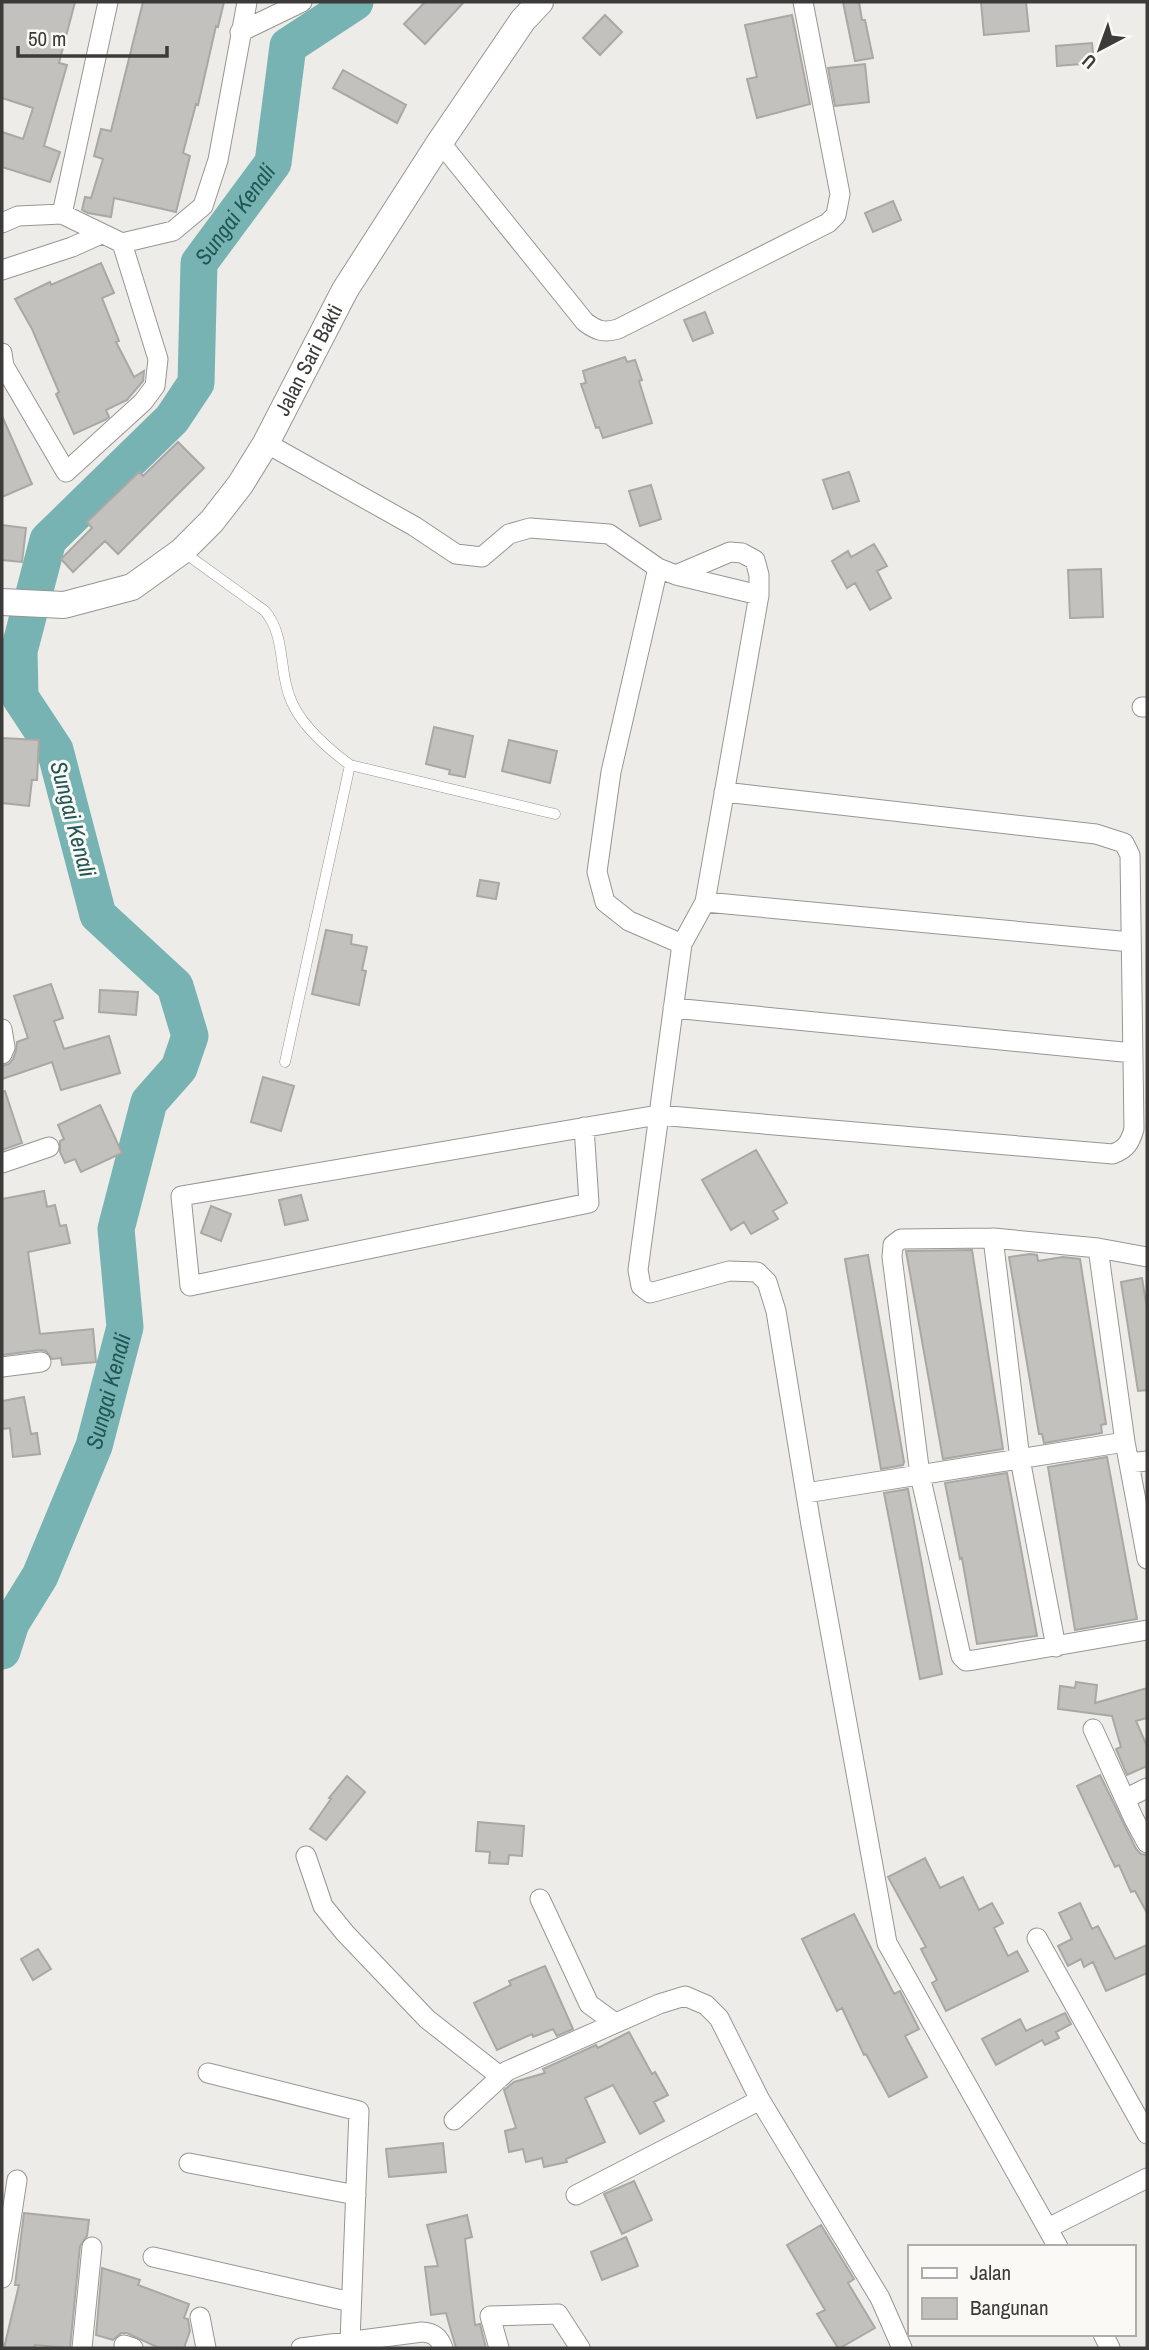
<svg xmlns="http://www.w3.org/2000/svg" width="1149" height="2350" font-family="'Archivo Narrow',sans-serif">
	<style>
		.lines { fill: none; stroke-linecap: round; stroke-linejoin: round }
		.river { stroke: #77b3b2; stroke-width: 37 }
		.building { fill: #c2c1bd; stroke: #a9a8a4; stroke-width: 2 }
		.service-casing { stroke: #979692; stroke-width: 11 }
		.minor-casing { stroke: #979692; stroke-width: 21 }
		.secondary-casing { stroke: #979692; stroke-width: 28 }
		.service { stroke: #fff; stroke-width: 10 }
		.minor { stroke: #fff; stroke-width: 19 }
		.secondary { stroke: #fff; stroke-width: 26 }
		.labels { text-anchor: middle; stroke-width: 6; stroke-linejoin: round; paint-order: stroke }
		.street-label { font-size: 21px; fill: #3c3b3a; stroke: #fbf9f5 }
		.water-label { font-size: 23px; font-style: italic; fill: #225757; stroke: #fbf9f5 }
	</style>
	<rect width="100%" height="100%" fill="#edece8"/>
	<g class="lines">
		<path class="river" id="s1" d="M2,1651L11,1623L40,1576L94,1446L125,1327L116,1229L149,1102L179,1068L190,1036L175,986L98,915L55,750L20,697L19,651L48,540L172,419L196,383L199,263L273,163L288,46L355,2"/>
	</g>
	<path class="building" d="M2,2H75L59,63L67,65L44,146L60,152L50,182L2,167V132L23,139L33,108L2,98Z
		M143,2H224L218,27L216,26L198,105L196,104L183,153L190,156L176,212L114,198L111,217L88,213L82,210L85,197L91,198L103,159L94,156L101,129L111,131Z
		M425,2H464L425,44L404,24Z
		M843,2H859L862,20H865L873,58L855,61Z
		M981,2H1026L1029,31L984,35Z
		M605,15L622,32L600,55L583,38Z
		M792,15L810,104L757,118L747,79L757,77L745,25Z
		M1092,43L1094,63L1057,66L1056,46Z
		M865,64L869,102L835,106L828,68Z
		M343,70L406,105L397,123L333,88Z
		M893,201L901,220L873,232L865,213Z
		M101,263L114,293L102,298L119,341L116,342L134,377L144,371L143,381L127,400L106,410L109,417L105,420L74,434L56,394L59,392L32,329L15,299L50,282L51,285Z
		M705,312L713,333L693,341L684,320Z
		M625,357L627,362L635,360L642,380L639,381L652,423L603,438L599,427L596,428L581,384L586,383L583,371Z
		M2,416L32,484L2,497Z
		M178,442L204,468L118,554L105,541L73,572L61,559L92,528L87,522L139,472L143,476Z
		M849,472L859,501L833,509L823,480Z
		M651,485L661,519L640,526L629,491Z
		M2,525L26,528L22,562L2,560Z
		M874,544L887,566L877,571L891,598L870,610L855,583L847,588L832,561L848,551L851,557Z
		M1101,569L1103,617L1070,618L1068,570Z
		M434,727L473,736L465,777L449,774L450,770L426,764Z
		M2,738L39,740L37,780H32L29,806L2,803Z
		M509,740L557,751L550,783L502,771Z
		M480,880L499,883L496,899L477,896Z
		M326,930L352,935L351,944L367,947L362,970L366,971L359,1005L312,994Z
		M51,984L63,1018L54,1021L64,1049L109,1036L120,1073L61,1090L52,1062L2,1079V1066L9,1064L13,1059L16,1051L17,1042L28,1038L14,996Z
		M100,990L138,992L136,1015L99,1012Z
		M263,1077L294,1086L281,1131L251,1122Z
		M5,1091L22,1143L2,1150V1092Z
		M100,1105L122,1153L81,1172L75,1159L65,1163L60,1152V1141L64,1139L58,1125Z
		M756,1150L787,1203L773,1211L778,1219L751,1234L744,1222L731,1230L702,1180Z
		M44,1191L47,1207L55,1205L60,1226L66,1225L70,1243L28,1252L40,1334L93,1329L96,1362L62,1365L61,1358L52,1359L46,1351L40,1350L2,1355V1199Z
		M301,1195L308,1220L285,1225L279,1200Z
		M211,1206L231,1214L221,1241L201,1233Z
		M972,1250L1003,1449L943,1459L906,1251Z
		M1030,1254L1037,1255L1038,1261L1063,1257L1080,1259L1106,1424L1101,1425L1102,1433L1044,1443L1042,1434H1039L1009,1257Z
		M868,1255L904,1462L903,1465L881,1469L845,1259Z
		M1142,1278L1147,1309V1390L1138,1391L1121,1282Z
		M24,1397L31,1434L37,1433L40,1454L13,1457L10,1428L2,1429V1401Z
		M1107,1457L1137,1619L1075,1630L1048,1467Z
		M1007,1473L1037,1636L977,1644L962,1558L960,1559L945,1483Z
		M908,1489L942,1674L920,1679L884,1493Z
		M1076,1682L1097,1685L1095,1703L1147,1688V1718L1136,1721L1147,1746V1766L1127,1775L1116,1749L1121,1747L1112,1716L1058,1709L1060,1686L1075,1688Z
		M1100,1775L1136,1849L1141,1854L1147,1855V1913L1135,1891L1131,1892L1119,1865L1115,1867L1077,1786Z
		M347,1776L365,1792L326,1840L310,1829L331,1799L329,1798Z
		M478,1822L524,1826L522,1856L509,1855L508,1864L489,1863L490,1852L476,1851Z
		M925,1858L940,1888L963,1877L979,1910L992,1903L1003,1923L994,1928L1008,1956L1017,1951L1028,1971L946,2011L932,1983L937,1980L921,1949L926,1947L888,1877Z
		M1080,1903L1092,1929L1098,1926L1115,1959L1147,1945V1973L1106,1991L1093,1962L1084,1967L1081,1959L1068,1966L1058,1946L1072,1939L1059,1913Z
		M854,1914L894,1994L900,1991L919,2029L905,2036L927,2077L889,2097L866,2054L864,2055L842,2008L837,2011L802,1939Z
		M38,1949L51,1969L33,1980L21,1959Z
		M545,1966L573,2029L557,2036L553,2029L533,2037L532,2034L497,2050L474,2003L511,1985L509,1981Z
		M1065,2013L1071,2024L1056,2032L1059,2038L1045,2045L1042,2040L996,2065L982,2039L1020,2019L1026,2031Z
		M629,2032L652,2074L655,2072L668,2095L654,2102L664,2121L640,2134L613,2085L585,2098L605,2142L566,2159L567,2162L544,2167L542,2158L526,2162L523,2149L509,2152L505,2131L516,2128L504,2090L514,2082L545,2073L543,2069L596,2045L598,2048Z
		M443,2143L446,2172L389,2177L386,2149Z
		M634,2181L652,2220L622,2234L604,2194Z
		M24,2213L89,2220L87,2236L80,2246L70,2348L35,2345L34,2348H4L19,2285H15Z
		M467,2215L472,2237L465,2239L475,2325L480,2324L486,2348H456L446,2313L431,2315L425,2267L438,2266L427,2225Z
		M821,2225L854,2279L848,2283L875,2328L840,2348H838L817,2314L825,2310L787,2245Z
		M626,2237L638,2266L602,2280L591,2252Z
		M102,2268L140,2280L138,2285L189,2304L184,2318L188,2319L190,2331L184,2348H159L127,2333H121L113,2340L96,2335Z"/>
	<g class="lines">
		<g class="service-casing">
			<path id="service" d="M182,551L265,611C285,635 279,667 289,695C298,723 327,748 350,765L555,814
				M285,1062L350,765"/>
		</g>
		<g class="minor-casing">
			<path id="minor" d="M240,32L302,2
				M440,142L585,322C597,331 604,333 618,329L828,223L836,215L840,194L803,2
				M62,214L108,2
				M2,223L18,216L62,214L122,243L173,231L203,206L218,160L247,2
				M2,270L72,247L101,234
				M2,353L4,366L66,472L143,402L155,386L158,359L122,243
				M266,443L414,526L456,554L482,557L509,534L530,528L609,534L658,568L676,575L730,552L742,553L755,560L759,575V595L705,902L682,944L638,1270L641,1286L650,1293L729,1271L757,1272L767,1282L776,1311L811,1525L887,1943L1058,2247
				M658,568L611,772L597,872L605,902L629,921L682,944
				M676,575L759,595
				M1142,707H1147
				M705,902L1131,942
				M673,1008L1133,1053
				M2,1029L5,1047L2,1054
				M584,1127L589,1203L190,1286L181,1196L658,1115L1113,1154C1126,1149 1130,1143 1134,1129L1130,855L1124,843L1096,834L724,792
				M2,1163L49,1147
				M993,1238L1020,1459L1056,1647
				M1098,1248L1125,1442L1147,1559
				M1147,1257L1098,1248L993,1238L901,1239L893,1245L892,1257L920,1475L961,1656L966,1661L974,1660L1147,1630
				M2,1367L41,1362
				M1129,1463L1147,1461
				M806,1493L1125,1442
				M1093,1729L1134,1819L1147,1843
				M1125,1799L1147,1788
				M306,1856L323,1906L345,1933L427,2019L501,2077
				M540,1899L589,2004L615,2023
				M1037,1938L1147,2134
				M208,2073L359,2111L350,2341L351,2348
				M454,2120L507,2071L659,2004L685,1996L706,2005L719,2018L760,2100L880,2298L902,2348
				M189,2163L356,2195
				M576,2195L760,2100
				M1048,2228L1147,2178
				M153,2257L351,2302
				M2,2278L17,2180
				M200,2317L206,2348
				M1103,2334L1110,2348
				M124,2345L133,2348
				M82,2348L92,2247
				M301,2348L422,2332C434,2333 439,2337 443,2348
				M499,2348L490,2316L558,2314L580,2348"/>
		</g>
		<g class="secondary-casing">
			<g id="secondary">
				<path id="s2" d="M2,602L64,605L132,587L182,551L212,521L240,485L266,443L345,290L440,142L523,20L540,2"/>
			</g>
		</g>
		<use href="#service" class="service"/>
		<use href="#minor" class="minor"/>
		<use href="#secondary" class="secondary"/>
	</g>
	<g class="labels">
		<g class="street-label">
			<text dy="7" stroke="none"><textPath href="#s2" startOffset="425">Jalan Sari Bakti</textPath></text>
		</g>
		<g class="water-label">
			<text dy="8" stroke="none"><textPath href="#s1" startOffset="1606">Sungai Kenali</textPath></text>
			<text transform="translate(73 819) rotate(75)" y="8">Sungai Kenali</text>
			<text dy="8" stroke="none"><textPath href="#s1" startOffset="282">Sungai Kenali</textPath></text>
		</g>
	</g>
	<rect width="1149" height="2350" fill="none" stroke="#3c3b3a" stroke-width="7"/>
	<rect x="908" y="2245" width="228" height="91" fill="#fbf9f5" stroke="#afadaa" stroke-width="2"/>
	<rect x="922" y="2268" width="35" height="10" fill="#ffffff" stroke="#afadaa" stroke-width="2"/>
	<text x="970" y="2280" font-size="21" fill="#3c3b3a">Jalan</text>
	<rect x="922" y="2298" width="35" height="21" fill="#c2c1bd" stroke="#afadaa" stroke-width="2"/>
	<text x="970" y="2315" font-size="21" fill="#3c3b3a">Bangunan</text>
	<g transform="translate(1100 49) rotate(221)" stroke="#fbf9f5" stroke-width="5" paint-order="stroke">
	<path d="M0-5L12 26L0 18L-12 26Z" fill="#3c3b3a"/>
	<text y="-10" font-size="19" font-weight="bold" text-anchor="middle" fill="#3c3b3a">U</text>
	</g>
	<path d="M18 46v10h149v-10" fill="none" stroke="#3c3b3a" stroke-width="3.5"/>
	<text x="28" y="46" font-size="21" fill="#3c3b3a" stroke="#fbf9f5" stroke-width="5" paint-order="stroke">50 m</text>
</svg>
